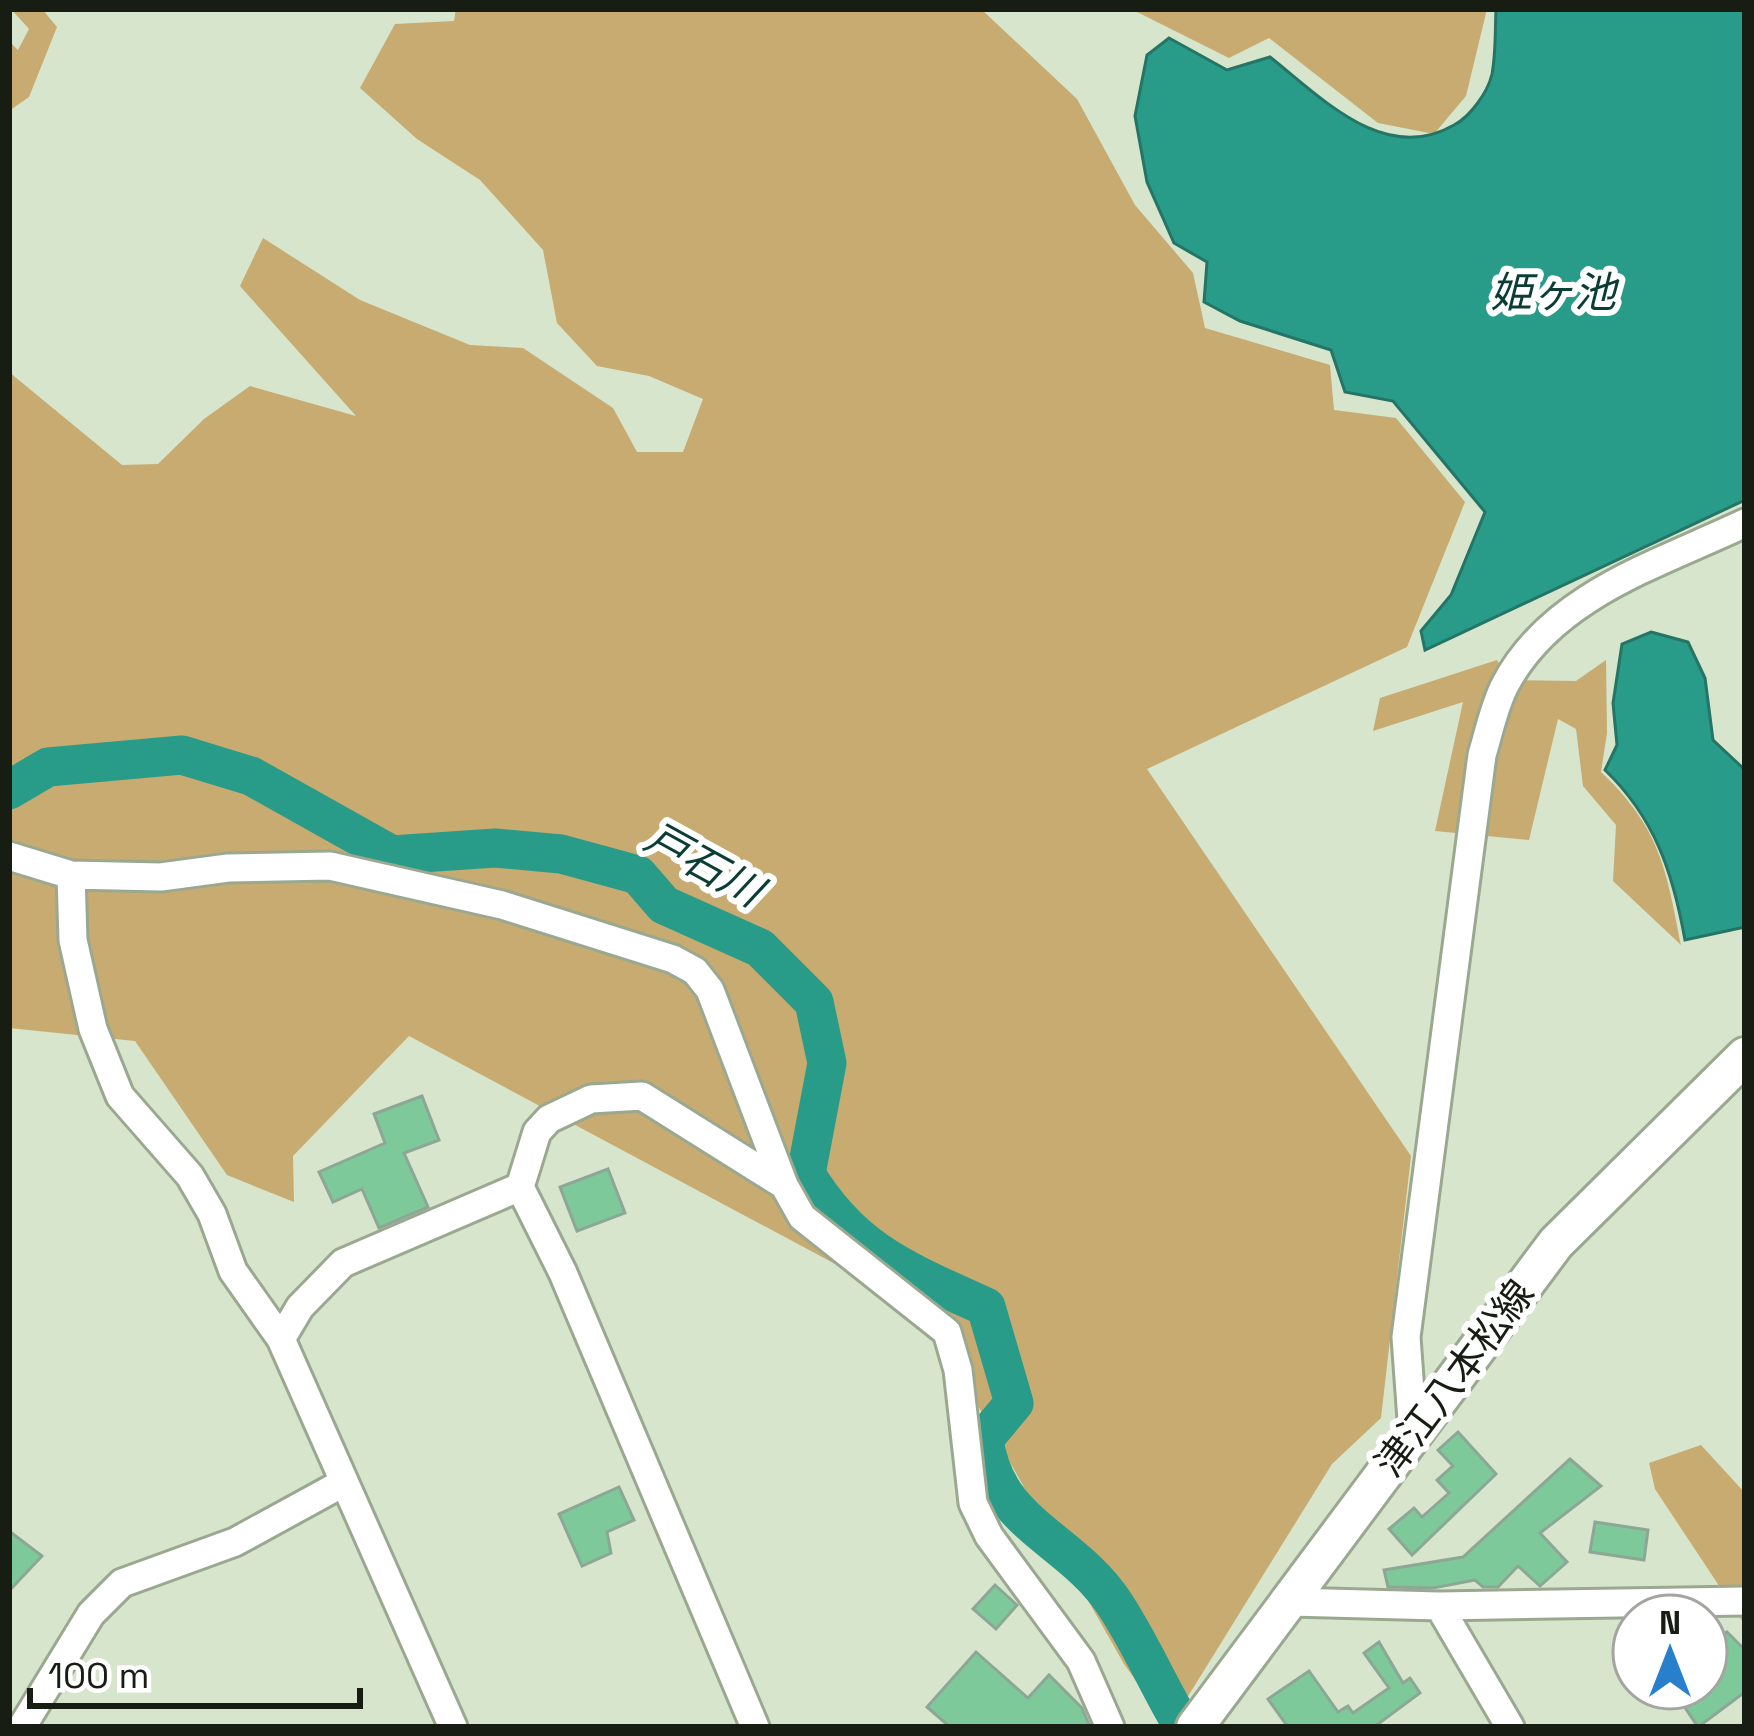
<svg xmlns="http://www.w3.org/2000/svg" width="1754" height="1736" font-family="'Space Grotesk','Noto Sans JP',sans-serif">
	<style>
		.green { fill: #c7ab71 }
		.water { fill: #299b89; stroke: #247566; stroke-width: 3 }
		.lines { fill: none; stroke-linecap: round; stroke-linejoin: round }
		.river { stroke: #299b89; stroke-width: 39 }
		.building { fill: #7dc99a; stroke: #8da796; stroke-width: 3 }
		.minor-casing { stroke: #9aa890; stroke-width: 33 }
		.major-casing { stroke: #9aa890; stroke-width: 42 }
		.minor { stroke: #fff; stroke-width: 27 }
		.major { stroke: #fff; stroke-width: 36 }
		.labels { text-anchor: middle; stroke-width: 12; stroke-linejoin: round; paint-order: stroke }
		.street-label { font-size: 39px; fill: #181d14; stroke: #fff }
		.water-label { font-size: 42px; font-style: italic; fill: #0b3d35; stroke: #fff }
	</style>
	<rect width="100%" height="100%" fill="#d7e5cc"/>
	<path class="green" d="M11,9H42L57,27L29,97L9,111V41L18,50L29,29Z
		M456,9H981L1077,99L1135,205L1193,273L1205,328L1330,365L1334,410L1396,418L1465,502L1407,647L1147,769L1411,1156L1381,1418L1332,1464L1169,1727L1124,1664L925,1312L409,1036L293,1156L294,1202L227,1175L135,1041L9,1028V372L122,465L158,464L204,419L250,386L356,416L240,286L263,238L360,300L470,345L523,348L613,408L637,452H683L703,399L649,376L597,366L557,323L543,250L480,180L417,139L360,88L395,24L454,21Z
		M1131,9H1487L1466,96L1434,134L1378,123L1269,38L1229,58Z
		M1497,660L1509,680L1576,681L1606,660L1607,733L1601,772C1660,828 1666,868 1681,945L1613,881L1616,825L1583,786L1576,729L1558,719L1529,840L1435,831L1463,702L1373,731L1380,698Z
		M1701,1445L1745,1493V1625L1655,1489L1649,1463Z"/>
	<path class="water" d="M1496,9H1745V500L1425,650L1421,631L1451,595L1485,512L1393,401L1345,392L1331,350L1240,321L1204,302L1207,262L1174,243L1147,182L1135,116L1147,55L1169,38L1227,70L1270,57C1323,99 1385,165 1454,125C1470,117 1488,92 1492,74C1496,53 1495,30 1496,9Z
		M1651,632L1688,642L1705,678L1713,740L1745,770V927L1685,940C1673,873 1655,818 1605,770L1617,745L1613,703L1622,644Z"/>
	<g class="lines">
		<path class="river" d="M9,790L48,767L182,755L251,776L392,855L495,848L561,854L638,875L664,905L760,948L814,1002L827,1063L806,1174C852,1251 907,1271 986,1307L1014,1403L984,1439C995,1525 1071,1538 1114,1603C1140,1642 1159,1687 1183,1727"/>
	</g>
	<path class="building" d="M422,1096L439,1140L404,1153L428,1207L379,1228L362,1189L333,1202L319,1172L385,1143L374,1114Z
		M608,1169L625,1213L577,1231L560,1187Z
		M1458,1432L1496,1474L1412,1555L1389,1529L1414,1508L1422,1517L1449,1493L1437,1480L1453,1466L1438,1450Z
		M1570,1459L1601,1486L1540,1533L1567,1562L1540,1586L1518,1566L1498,1587H1483L1475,1580L1433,1588L1388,1587L1384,1570L1463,1557Z
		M619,1487L634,1520L607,1532L611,1553L582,1566L559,1514Z
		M1595,1522L1648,1530L1644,1560L1590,1552Z
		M9,1531L42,1556L9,1591Z
		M995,1585L1017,1605L996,1629L973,1609Z
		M1727,1632L1745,1650V1692L1698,1727L1672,1688H1706V1647Z
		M1379,1642L1403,1683L1410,1678L1420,1693L1374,1727H1288L1268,1699L1309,1671L1338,1712L1348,1706L1353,1713L1389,1688L1364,1653Z
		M976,1652L1028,1698L1049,1675L1082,1708L1090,1727H950L927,1707Z"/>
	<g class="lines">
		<g class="minor-casing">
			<path id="minor" d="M9,856L71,875L161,877L228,868L330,866L502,905L673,959L695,971L710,990L784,1185L802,1217L947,1332L958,1370L973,1503L989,1536L1081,1661L1110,1727
				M71,875L73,940L93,1029L120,1096L190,1176L212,1214L233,1271L281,1339L453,1727
				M281,1339L300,1307L343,1263L520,1187
				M1413,1434L1406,1337L1482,755C1489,732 1494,706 1505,685C1552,595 1659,564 1745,523
				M1291,1602L1439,1606L1745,1601
				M1439,1606L1510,1727
				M22,1727L91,1614L122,1583L235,1542L341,1484
				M755,1727L563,1273L520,1187L537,1132L549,1119L591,1099L642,1096L784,1185"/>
		</g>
		<g class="major-casing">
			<path id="major" d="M1195,1727L1556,1243L1745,1056"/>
		</g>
		<use href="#minor" class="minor"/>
		<use href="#major" class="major"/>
	</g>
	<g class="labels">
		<g class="street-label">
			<text transform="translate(1454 1378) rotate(-53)" y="14">津江八本松線</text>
		</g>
		<g class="water-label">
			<text x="1553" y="307">姫ヶ池</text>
			<text transform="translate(704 864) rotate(29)" y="15">戸石川</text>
		</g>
	</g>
	<rect width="1754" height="1736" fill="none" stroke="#181d14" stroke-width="24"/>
	<g transform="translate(1670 1652)"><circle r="57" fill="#ffffff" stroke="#a3a5a1" stroke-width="3"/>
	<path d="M0-9L21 45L0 30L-21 45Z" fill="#287fcc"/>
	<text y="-18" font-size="33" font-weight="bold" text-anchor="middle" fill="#181d14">N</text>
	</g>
	<path d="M30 1688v18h330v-18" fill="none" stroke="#181d14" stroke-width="6"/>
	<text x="48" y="1688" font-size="36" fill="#181d14" stroke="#ffffff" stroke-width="9" paint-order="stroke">100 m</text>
</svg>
